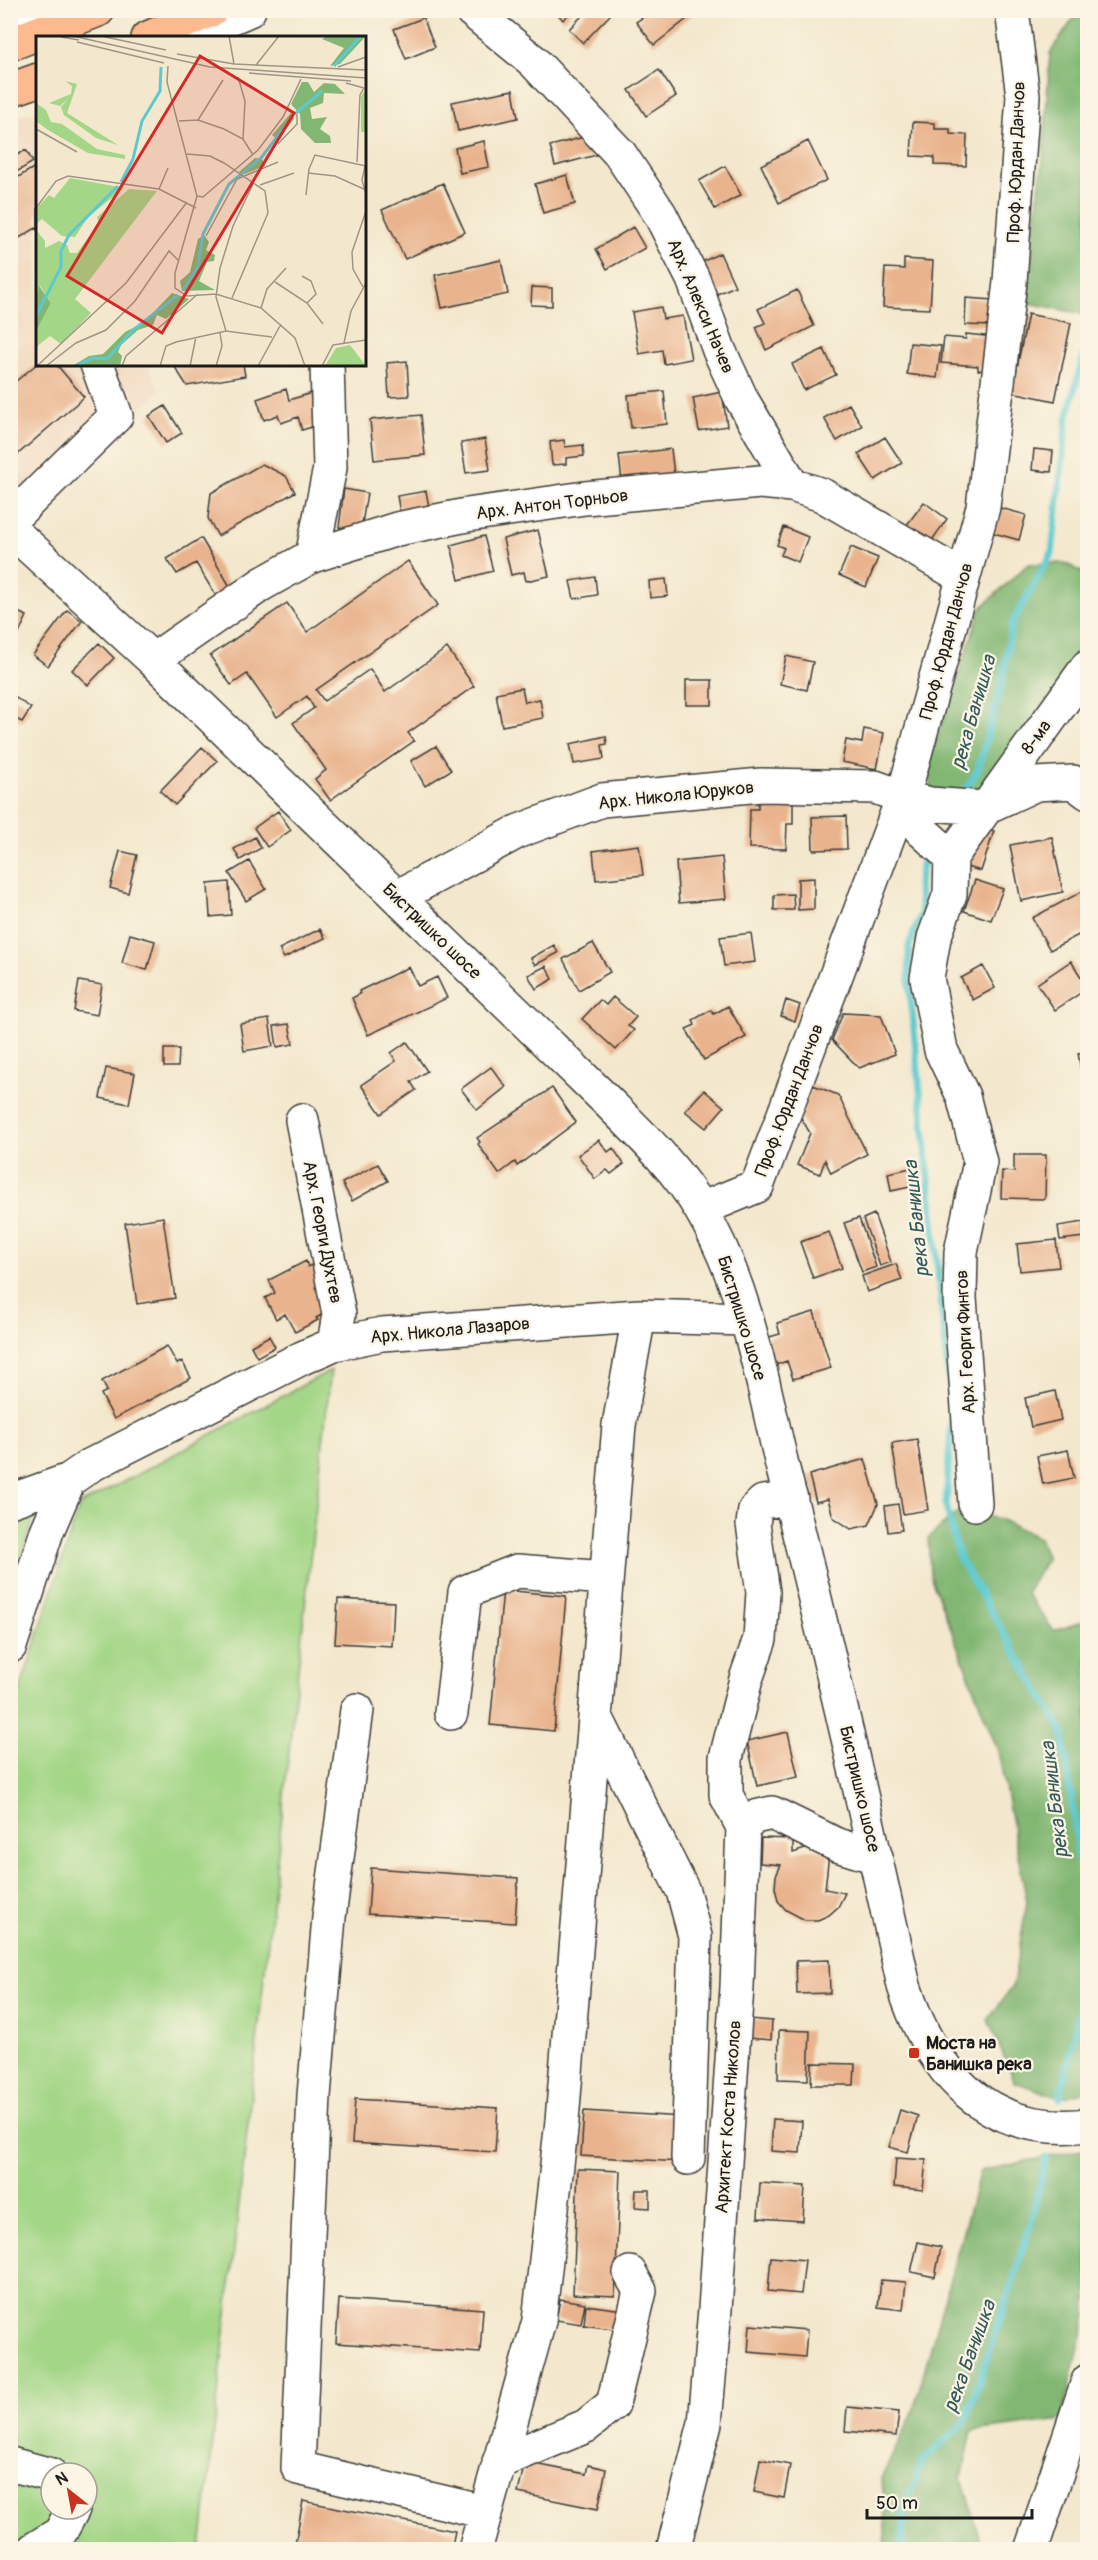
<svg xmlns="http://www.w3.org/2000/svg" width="1098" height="2560" font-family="Pangolin,sans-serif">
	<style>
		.built { fill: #f0d6bc }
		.green { fill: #a3d686; stroke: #607951; stroke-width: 1.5; fill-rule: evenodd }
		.forest { fill: #82b773; stroke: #4f6a48; stroke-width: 1.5 }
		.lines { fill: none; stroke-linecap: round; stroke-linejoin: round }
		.stream { stroke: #5cc9d0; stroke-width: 7 }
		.building { fill: #e9b48d }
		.minor-casing { stroke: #3c3b37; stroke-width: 36 }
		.highway-casing { stroke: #3c3b37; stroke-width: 36 }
		.minor { stroke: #fff; stroke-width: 33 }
		.highway { stroke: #fcba8e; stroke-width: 33 }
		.poi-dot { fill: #c8321e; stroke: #fcf5e5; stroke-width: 2 }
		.labels { text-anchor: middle; stroke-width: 4.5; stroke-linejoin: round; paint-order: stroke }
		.street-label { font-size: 18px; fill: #1c1c1c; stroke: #fcf5e5 }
		.poi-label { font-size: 18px; font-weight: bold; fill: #1c1c1c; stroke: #fcf5e5; text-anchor: start }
		.water-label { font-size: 20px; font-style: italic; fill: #32595b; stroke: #fcf5e5 }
		.inset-river { fill: none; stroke: #5cc9d0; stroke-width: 3 }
		.inset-road { fill: none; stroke: #9d9686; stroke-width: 1.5 }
		.view { fill: #d62828; fill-opacity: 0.15; stroke: #d62828; stroke-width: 3 }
		.inset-edge { fill: none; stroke: #1c1c1c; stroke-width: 3 }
	</style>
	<rect width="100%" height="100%" fill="#fcf5e5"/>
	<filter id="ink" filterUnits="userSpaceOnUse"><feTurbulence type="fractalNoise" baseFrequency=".0167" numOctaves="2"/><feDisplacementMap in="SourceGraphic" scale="12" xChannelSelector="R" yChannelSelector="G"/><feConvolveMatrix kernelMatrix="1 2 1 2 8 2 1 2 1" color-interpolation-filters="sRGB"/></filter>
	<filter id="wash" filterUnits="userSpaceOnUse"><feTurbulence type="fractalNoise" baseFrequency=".008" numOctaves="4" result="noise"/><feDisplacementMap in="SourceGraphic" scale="24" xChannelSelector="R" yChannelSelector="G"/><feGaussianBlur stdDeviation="1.35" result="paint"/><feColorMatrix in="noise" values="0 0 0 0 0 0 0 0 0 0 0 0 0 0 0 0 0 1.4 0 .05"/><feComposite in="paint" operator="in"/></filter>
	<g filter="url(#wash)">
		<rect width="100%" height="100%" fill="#f3e8cd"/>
		<path class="built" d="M33,111L37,122L38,364L148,365L160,390L29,515L10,497V120Z"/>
		<path class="green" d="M331,1370L201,2549L11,2550V1718L80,1505ZM51,2473H87V2509H51Z
			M35,1513L11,1591V1518Z"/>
		<path class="forest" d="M1087,11V315L1024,302L1043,160L1050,53L1073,19Z
			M1065,563L1087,575V650L976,796L930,790L929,762L981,608L1028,564Z
			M960,1510L1000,1519L1039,1538L1047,1559L1026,1593L1054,1631L1087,1620V2091L1060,2098L1015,2082L988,2020L1013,1985L1027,1902L998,1751L930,1575L928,1538Z
			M1087,2149V2315L1061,2420L972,2431L962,2478L980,2540L971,2549H886L882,2477L912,2415L980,2171Z"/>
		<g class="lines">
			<path class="stream" d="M961,797L978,770L1002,683L1012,623L1052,553L1067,418L1088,340
				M928,850L924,857L918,884L922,911L909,946V980L952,1411L946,1505L959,1558L1062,1730L1073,1810L1084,1904L1087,1979L1060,2098
				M902,2550L905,2506L923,2460L965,2422L1007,2299L1032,2218L1046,2158"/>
		</g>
		<g id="blocks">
			<path class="building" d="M554,10H573L563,20Z
				M588,10H606L610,15L583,43L569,29Z
				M636,10H690L693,14L654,45L636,22L642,18Z
				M423,18L435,47L406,59L394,29Z
				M659,70L676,96L646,116L629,90Z
				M513,90L518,118L458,131L452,102Z
				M913,122L935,123V129H950V134L967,135L966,166L934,165V157L911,156Z
				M595,134L600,154L555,166L550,146Z
				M484,141L489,167L460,173L455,148Z
				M808,141L827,180L779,203L761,165Z
				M26,150L33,162L10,176V159Z
				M725,166L741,195L715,209L699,181Z
				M35,167L38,170V178L35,180L38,184V231L36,228L11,243L10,182Z
				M567,175L575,204L543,213L535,184Z
				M443,183L465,232L405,259L382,210Z
				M633,227L645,248L607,269L596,249Z
				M720,253L735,286L717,294L702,262Z
				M904,259L933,261L930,309L883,307L885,268L904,269Z
				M501,260L508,294L442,308L435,275Z
				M532,287L552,288V306L531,305Z
				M797,290L814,326L766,350L756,327L765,323L758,309Z
				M966,298L994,300L993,326L965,325Z
				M661,307L663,319L683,316L691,359L664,364L662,350L639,354L632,312Z
				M1028,314L1071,323L1055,401L1012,392Z
				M966,334L994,337L991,371L978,370V366L941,363L944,337L966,339Z
				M910,343L941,346L937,378L907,374Z
				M824,349L836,375L804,390L792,364Z
				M407,361L409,396L389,397L387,363Z
				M38,363V364H56L84,397L10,461V386Z
				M173,364H243L245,376L187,386Z
				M286,389L289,400L318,391L328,422L302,430L298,417L281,423L278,415L264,420L257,399Z
				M664,391L667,424L631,428L628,395Z
				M722,392L727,426L699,431L693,398Z
				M849,404L862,426L837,441L824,418Z
				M165,406L182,433L166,443L149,416Z
				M421,415L425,455L374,460L370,420Z
				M885,437L902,463L875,480L858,454Z
				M485,439L490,470L466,473L461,443Z
				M564,440L565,447L583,445L584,456L566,458V464L552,465L550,442Z
				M671,449L674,475L622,482L619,455Z
				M1034,449L1053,451L1051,472L1032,470Z
				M262,464L286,476L295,492L218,536L208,518L211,493Z
				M344,489L367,493L361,530L339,527Z
				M426,491L430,513L401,518L397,496Z
				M924,502L947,519L930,543L906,526Z
				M997,507L1026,515L1019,540L990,532Z
				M784,527L808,537L798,562L781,555L784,548L777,545Z
				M538,530L549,576L526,581L524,572L511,575L503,539Z
				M484,536L493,571L459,580L451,545Z
				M201,538L234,593L219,601L196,563L177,574L167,559Z
				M851,547L878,558L866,587L839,575Z
				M408,561L438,605L316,690L324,701L370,669L385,692L447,648L474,686L408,733L414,741L330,800L315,779L326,770L293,723L314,708L307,696L277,717L247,674L231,685L210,656L287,603L307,632Z
				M595,577L597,595L574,599L570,581Z
				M666,579L668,596L650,598L649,581Z
				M10,609L27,616L10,652Z
				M67,610L82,621L48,666L33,655Z
				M99,643L114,658L88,685L72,670Z
				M786,656L813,662L807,690L780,684Z
				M686,680H712V705H686Z
				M522,688L525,702L540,699L543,718L502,726L496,693Z
				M16,698L31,708L22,722L10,716V707Z
				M864,729L884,733L877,769L842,762L846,740L862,743Z
				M606,736L607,744L602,745L604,759L574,764L570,744Z
				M436,746L451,770L425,786L411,761Z
				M202,747L217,761L175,805L160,791Z
				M758,797L793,798V824H787L786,849L749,848L750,809H758Z
				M278,811L291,830L267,847L254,828Z
				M846,816L847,849L813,850L812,817Z
				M975,826L994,831L981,871L963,866Z
				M255,837L261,848L240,860L234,849Z
				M1052,837L1063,892L1021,901L1010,845Z
				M639,845L643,875L596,880L593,851Z
				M120,851L137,855L128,893L110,888Z
				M722,857L726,899L679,903L676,862Z
				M249,861L266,889L246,901L229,873Z
				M814,878V909L798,910V879Z
				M975,880L1003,889L991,920L964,911Z
				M229,882L231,915L210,917L208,884Z
				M1083,891L1088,901V930L1050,950L1032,918Z
				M793,894L794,910H774V895Z
				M320,929L325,938L284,958L279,949Z
				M751,933L755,962L724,966L720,937Z
				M130,934L155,941L147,970L122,963Z
				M593,943L610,972L579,990L563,959Z
				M554,945L558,953L535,965L531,958Z
				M1071,961L1088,988L1055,1010L1037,984Z
				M546,966L553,979L536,989L528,975Z
				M983,966L995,988L973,1000L961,978Z
				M409,967L418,986L437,977L447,998L368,1035L352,998L360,994L359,991Z
				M79,981L102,985L97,1015L74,1011Z
				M613,997L636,1017L628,1026L634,1030L616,1050L582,1019L600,1000L606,1005Z
				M786,1000L800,1005L795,1021L781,1016Z
				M728,1006L746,1037L704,1060L686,1029L695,1025L693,1020L711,1010L714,1014Z
				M843,1013L881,1015L895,1054L859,1068L832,1040Z
				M269,1019L273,1046L244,1051L240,1024Z
				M289,1024L293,1044L277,1047L274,1026Z
				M407,1042L427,1071L411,1082L416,1090L381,1114L361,1085L396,1061L391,1053Z
				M164,1049H179L178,1067H164Z
				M1088,1052V1088H1084L1078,1053Z
				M491,1067L506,1087L477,1110L461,1089Z
				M106,1068L135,1073L129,1104L100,1098Z
				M813,1085L838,1095L867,1154L831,1173L825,1160L820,1174L797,1165L810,1133L800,1116Z
				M552,1088L576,1122L517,1166L515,1162L499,1174L478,1144L480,1142L477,1138Z
				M704,1090L724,1107L706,1128L685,1111Z
				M599,1140L608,1152L613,1148L624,1164L611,1174L607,1170L595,1179L578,1155Z
				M1014,1155H1046L1045,1199L1001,1198L1002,1171L1014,1172Z
				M378,1164L388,1181L352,1201L342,1183Z
				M911,1168L915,1186L891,1191L888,1173Z
				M874,1214L891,1262L880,1266L863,1219Z
				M163,1217L175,1298L137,1304L125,1223Z
				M859,1218L876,1267L862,1272L844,1223Z
				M1083,1222L1084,1237L1060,1240L1058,1226Z
				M829,1232L842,1268L813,1278L800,1242Z
				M1056,1240L1059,1267L1020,1271L1017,1244Z
				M306,1261L308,1267L315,1263L329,1311L316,1318L318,1320L295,1332L285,1314L276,1319L265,1298L275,1293L269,1280Z
				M896,1264L902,1280L867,1292L862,1276Z
				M814,1312L831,1368L793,1379L787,1361L770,1367L762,1339L780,1334L777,1323Z
				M269,1336L275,1347L257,1357L251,1346Z
				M167,1346L177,1364L182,1361L191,1378L114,1419L101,1394L107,1391L102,1381Z
				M1055,1391L1061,1420L1031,1427L1025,1398Z
				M917,1439L928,1510L903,1514L892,1443Z
				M1068,1450L1074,1478L1043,1484L1037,1456Z
				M865,1459L878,1504L869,1525L851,1529L833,1517L828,1499L816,1502L809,1475Z
				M898,1504L902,1530L888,1532L885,1506Z
				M503,1590L566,1596L554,1731L490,1725Z
				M338,1599L394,1602L392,1646L335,1643Z
				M788,1732L798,1777L757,1786L747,1741Z
				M761,1838L793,1839V1853L805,1849H818L829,1854L825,1889L845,1893L838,1907L829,1915L818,1920H805L786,1910L778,1901L775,1888L776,1876L781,1865L760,1863Z
				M371,1868L518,1878L515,1923L368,1914Z
				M829,1960L830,1993L797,1994L796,1961Z
				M750,2019L772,2021L771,2040L748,2038Z
				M779,2030L810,2031L808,2080L778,2079Z
				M812,2063L855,2064L854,2085H811Z
				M355,2099L498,2108L495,2152L352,2143Z
				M900,2110L918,2116L908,2152L889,2147Z
				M584,2111L683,2117L680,2162L581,2156Z
				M773,2119L802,2121L800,2153L771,2151Z
				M896,2158L926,2160L923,2190L894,2187Z
				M578,2169L620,2171L615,2296L573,2294Z
				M760,2183L805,2186L803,2221L758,2218Z
				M636,2190H650V2208L635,2207Z
				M918,2242L941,2247L935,2277L911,2272Z
				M771,2257L805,2260L801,2294L768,2291Z
				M881,2280L906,2282L903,2310L878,2307Z
				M339,2299L483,2309L480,2353L336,2343Z
				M560,2299L585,2303L581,2324L556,2320Z
				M586,2305L623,2310L620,2330L584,2325Z
				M750,2325L807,2330L805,2357L748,2352Z
				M847,2407L899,2412L896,2436L845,2431Z
				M760,2459L790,2465L784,2498L754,2492Z
				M525,2462L586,2474L588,2465L606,2469L598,2509L518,2493Z
				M303,2501L455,2531L451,2550H294Z"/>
		</g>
	</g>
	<g filter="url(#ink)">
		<use href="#blocks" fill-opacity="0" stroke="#3c3b37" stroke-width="1.5"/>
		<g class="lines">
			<g class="minor-casing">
				<path id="minor" d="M471,10L533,61L620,154L660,214L693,279L719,350L742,400L792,485
					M10,25L47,10
					M185,38L249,10
					M10,520L116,416L97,364
					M10,529L153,660L604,1098C639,1133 676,1167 701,1210C747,1287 762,1382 783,1469C826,1640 866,1813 904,1986C932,2074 987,2137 1088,2125
					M312,556L330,468L327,364
					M153,660L262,584L312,556L397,529L467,515L585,498L760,482L792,485L822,495L963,577
					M903,797L921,830L951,857
					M397,897L519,831L602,800L761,785L875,787L903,797L930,804L984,808L1036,784L1073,782L1088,793
					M302,1120L339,1314L334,1344
					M701,1209L757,1186L903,797L983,507L1010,282L1023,96L1012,10
					M10,1501L69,1480L91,1465L302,1358L334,1344L382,1334L639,1316L746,1319
					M975,1504L960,1298L961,1252L980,1162L963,1096L941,1050L927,978L934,938L950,894L951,857L1088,666
					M10,1646L47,1531L69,1480
					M357,1710L329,1917L314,2096L298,2468L485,2512
					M451,1713L465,1592L517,1571L606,1578
					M595,1715L683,1891L695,1936L688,2158
					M743,1827L726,1795V1758L746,1679L760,1639L763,1592L753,1524L755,1510L763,1502L791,1498
					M499,2462L586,2426L613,2404L640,2291L630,2273
					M10,2464L51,2475
					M34,2549L60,2533L73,2509
					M475,2550L539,2321L562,2121L619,1425L639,1316
					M673,2550L705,2423L715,2309L737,1987L743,1827L755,1817L772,1813L837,1845L876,1857
					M1031,2550L1088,2381"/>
			</g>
			<g class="highway-casing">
				<path id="highway" d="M148,38L211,10
					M10,44L98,10
					M10,90L38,80"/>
			</g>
			<use href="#minor" class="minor"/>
			<use href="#highway" class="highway"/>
		</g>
	</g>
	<rect class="poi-dot" x="908" y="2047" width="12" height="12" rx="3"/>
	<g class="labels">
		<g class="street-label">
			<text transform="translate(1016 162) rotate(-88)" y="6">Проф. Юрдан Данчов</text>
			<text transform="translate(701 306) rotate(67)" y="6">Арх. Алекси Начев</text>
			<text transform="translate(552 504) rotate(-7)" y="6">Арх. Антон Торньов</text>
			<text transform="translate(946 641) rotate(-75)" y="6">Проф. Юрдан Данчов</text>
			<text transform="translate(1036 737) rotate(-54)" y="6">8-ма</text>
			<text transform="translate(676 795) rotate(-6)" y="6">Арх. Никола Юруков</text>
			<text transform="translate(432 931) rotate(44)" y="6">Бистришко шосе</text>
			<text transform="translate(789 1100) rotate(-69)" y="6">Проф. Юрдан Данчов</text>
			<text transform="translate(323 1232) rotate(79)" y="6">Арх. Георги Духтев</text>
			<text transform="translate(742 1318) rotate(73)" y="6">Бистришко шосе</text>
			<text transform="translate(450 1330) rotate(-5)" y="6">Арх. Никола Лазаров</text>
			<text transform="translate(965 1342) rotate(-93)" y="6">Арх. Георги Фингов</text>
			<text transform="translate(860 1789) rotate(77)" y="6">Бистришко шосе</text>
			<text transform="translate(728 2117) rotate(-86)" y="6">Архитект Коста Николов</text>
		</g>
		<g class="poi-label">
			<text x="926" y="2049">Моста на<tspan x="926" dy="21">Банишка река</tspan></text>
		</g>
		<g class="water-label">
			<text transform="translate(973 712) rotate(-74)" y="7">река Банишка</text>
			<text transform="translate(916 1219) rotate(-96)" y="7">река Банишка</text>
			<text transform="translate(1054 1800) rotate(-97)" y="7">река Банишка</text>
			<text transform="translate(969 2356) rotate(-70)" y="7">река Банишка</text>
		</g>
	</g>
	<g transform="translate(36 36)">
		<rect width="330" height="330" fill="#f3e8cd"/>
		<path d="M29,45L41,48L31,77L82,109L60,102L28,79L25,71L33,62L24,70L13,67L35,58L36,50ZM330,53V96H325V60ZM0,67L10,74L15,86L26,88L61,113L89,119V123L52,117L12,94L0,85ZM34,142L88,152L52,181L39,201L26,200L6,183L0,188V173L13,159L18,162ZM93,153L121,155L39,263L55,277L25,308L14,300L0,311V295L15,267L4,250L0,265V194L9,205V212L23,205L31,209L34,217H41L63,187L61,181ZM314,309L330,330H289L300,312Z" fill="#a3d686"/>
		<path d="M291,0H330L304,28L294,30L308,12L286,3ZM266,46H272L278,56L288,47L299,48L309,58L288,57L287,67L274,72L276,83L291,81L284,93L294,100L295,107H279L265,93L264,78L255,68ZM255,77L258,83L242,104L236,99ZM219,122L226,123L229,130L206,139L203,136ZM168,199L173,206L170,214L179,219L178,225L171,226L163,245L179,254L146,255L144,245L154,236L162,203ZM3,250L15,267L0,295V265ZM136,257L153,263L130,283L121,279L117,289L102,294L85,309L82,316L86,320L84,330H36L53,320L67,318L89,296L107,287Z" fill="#82b773"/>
		<path class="inset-river" d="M298,30L325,0M260,77L286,55M85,146L97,123L106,85L124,55L125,31M147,254L162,231L167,198L193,148L225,122L257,80M0,280L25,231V215L33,199L82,150M39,330L57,322L71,323L97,294L142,259"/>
		<path class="inset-road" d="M37,0L174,31L330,42M65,0L130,14M193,0L198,28M25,1L43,4M41,6L128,27M141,18L198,28L330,34M220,29L243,0M132,30L131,46L161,160L139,237V252L151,260L180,258L225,272L259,302L269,330M302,31L330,21M213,37L315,45M202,41L209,65L207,103M310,47L328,52M162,84L187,44M143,85L162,84L188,93L207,103L217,119M0,93L41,116M242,108L261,88V79L251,72M151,118L174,120L188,127L229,155L232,177L196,262M321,126L324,59L328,52M329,130L326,144L330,158M272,137L299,140L330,154M224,149L258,137M123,153L132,132M270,159L273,133L279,119L330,130M161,160L167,161L222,114L247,81L265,43M0,172L20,145L32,140L123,153L160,172M170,200L201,143L242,126M266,240L275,245L280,258L271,267M239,246L271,267L287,288M327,251L317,233L316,216L330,175M225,272L231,253L250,232M190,295L180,261L184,232L197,190L217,148M308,307L315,275L330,247M1,330L90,247L151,166M10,330L40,307L70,294L99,265L133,215L143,225M86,330L90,320L162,258M124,330L130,310L140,306L190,295L236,301M154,330L160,301M180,330L186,310L184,297M222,330L245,288M286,330L297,309L330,304"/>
		<path class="view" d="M164,20L258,77L126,297L31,240Z"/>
		<rect width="330" height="330" class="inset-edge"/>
	</g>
	<rect width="1098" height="2560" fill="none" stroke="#fcf5e5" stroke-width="36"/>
	<g transform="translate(69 2491) rotate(329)"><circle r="28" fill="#fcf5e5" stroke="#a29e95" stroke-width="1.5"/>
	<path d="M0-4.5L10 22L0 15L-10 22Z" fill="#c8321e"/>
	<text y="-9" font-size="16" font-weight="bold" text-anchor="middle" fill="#1c1c1c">N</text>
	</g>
	<path d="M867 2509v9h165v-9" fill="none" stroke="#1c1c1c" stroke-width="3"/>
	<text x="876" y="2509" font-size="18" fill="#1c1c1c" stroke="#fcf5e5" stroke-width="4.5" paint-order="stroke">50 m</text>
</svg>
